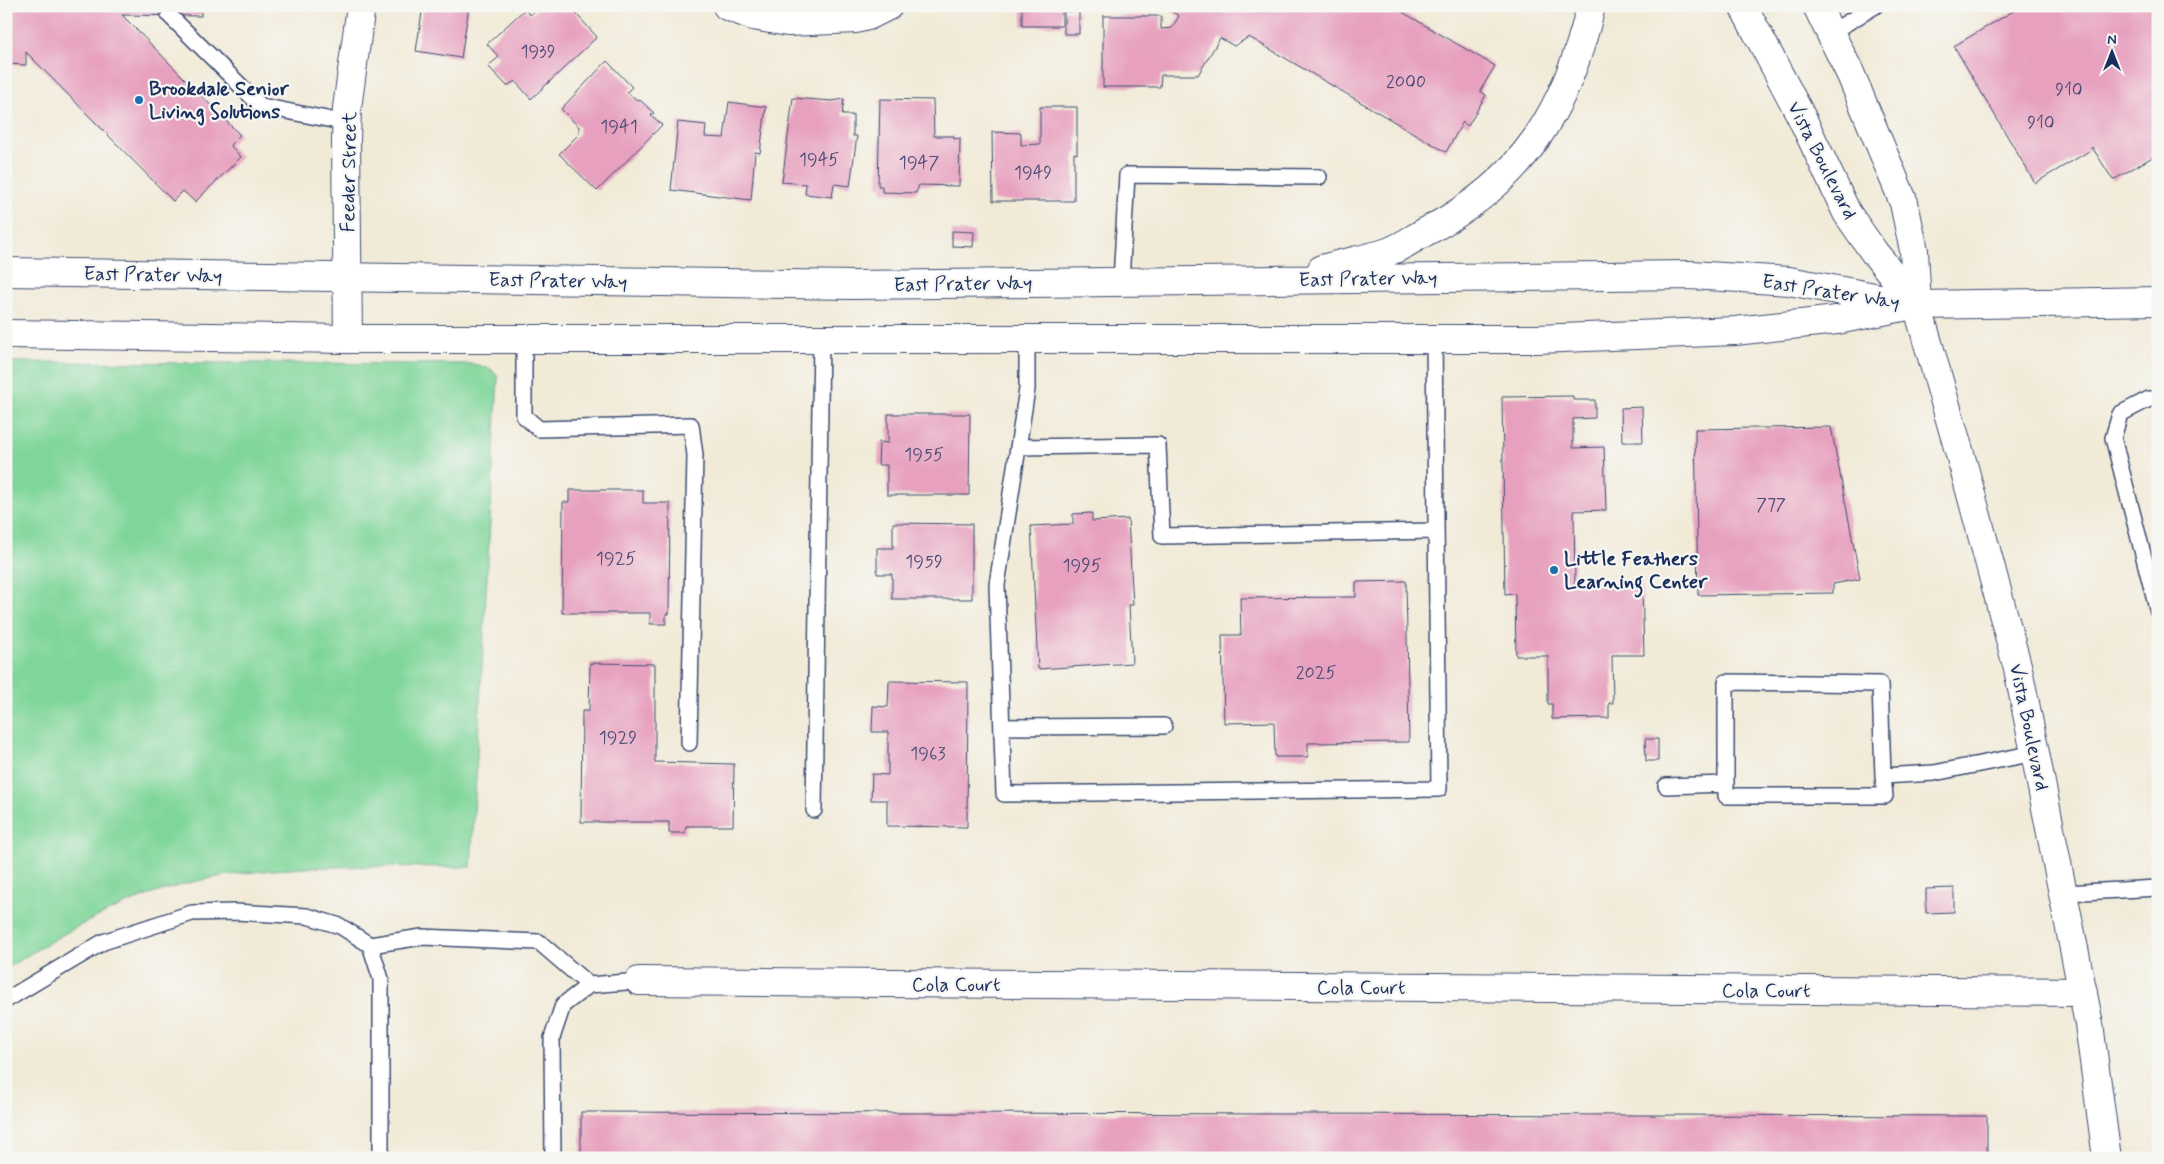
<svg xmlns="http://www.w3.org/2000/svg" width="2164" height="1164" font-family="Mynerve,sans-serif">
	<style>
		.green { fill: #7fd69a; stroke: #4d827c }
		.building { fill: #e7a1bf }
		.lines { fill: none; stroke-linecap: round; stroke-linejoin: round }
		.service-casing { stroke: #3b4b70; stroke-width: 18 }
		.minor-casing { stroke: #3b4b70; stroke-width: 30 }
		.tertiary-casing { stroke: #3b4b70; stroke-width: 30 }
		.secondary-casing { stroke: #3b4b70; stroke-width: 30 }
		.service { stroke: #fff; stroke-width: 15 }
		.minor { stroke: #fff; stroke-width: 28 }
		.tertiary { stroke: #fff; stroke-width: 28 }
		.secondary { stroke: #fff; stroke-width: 28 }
		.poi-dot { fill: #1f6fb2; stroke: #f6f6f2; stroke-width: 2 }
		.labels { text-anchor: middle; stroke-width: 4.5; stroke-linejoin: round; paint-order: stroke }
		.number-label { font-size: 18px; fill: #4e4c76 }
		.poi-label { font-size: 20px; font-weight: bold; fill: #1b2f5e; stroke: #f6f6f2; text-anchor: start }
		.street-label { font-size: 20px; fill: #1b2f5e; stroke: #f6f6f2 }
	</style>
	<rect width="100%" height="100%" fill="#f6f6f2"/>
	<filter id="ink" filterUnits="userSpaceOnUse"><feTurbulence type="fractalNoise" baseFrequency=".02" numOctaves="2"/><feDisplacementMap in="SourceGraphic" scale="10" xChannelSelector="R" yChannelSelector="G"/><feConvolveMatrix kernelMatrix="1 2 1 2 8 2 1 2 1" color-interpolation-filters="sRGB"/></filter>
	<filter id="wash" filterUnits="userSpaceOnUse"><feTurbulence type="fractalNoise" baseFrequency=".0096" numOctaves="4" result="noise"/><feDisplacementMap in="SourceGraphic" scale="20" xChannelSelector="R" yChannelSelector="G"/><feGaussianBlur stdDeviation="1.12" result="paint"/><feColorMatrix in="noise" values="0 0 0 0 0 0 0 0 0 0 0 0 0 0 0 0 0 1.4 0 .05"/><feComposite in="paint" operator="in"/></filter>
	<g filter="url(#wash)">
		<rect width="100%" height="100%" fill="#f1ead7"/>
		<path class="green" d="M6,362L473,364L491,369L498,377L471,867C387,867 301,863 217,877C142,890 70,927 6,969Z"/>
		<g id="blocks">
			<path class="building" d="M6,6H201V16L122,15L240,135L230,145L241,157L195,202L183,191L173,201L26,52V65L6,64Z
				M423,6H469L461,58L416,51Z
				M541,6H549L553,9L556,6H569L597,37L531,99L515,81L507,86L488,66L499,57L487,44L525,9L530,15Z
				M1022,6H1062V26H1022Z
				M1166,6H1392L1495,66L1480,91L1486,95L1468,126L1463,122L1446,152L1249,37L1234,46L1220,38L1198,75H1161L1160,87H1103V16H1161V29L1172,28L1179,16L1166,8Z
				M2022,6H2158V154L2113,180L2092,147L2086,153L2035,183L1954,46Z
				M1064,11L1079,12V34H1064Z
				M607,61L632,87L627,92L637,100L639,99L654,113L651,115L662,125L597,191L559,154L579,134V127L561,109Z
				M793,98L832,101L844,99L842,115H853V136H857L850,186L834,184L832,197L805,194L806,184L782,182Z
				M880,99L933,100L934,136H954V139L960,138L959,186L919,185L916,193L882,192V186H878Z
				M729,102L766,107L760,153L755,152L751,200L671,190L678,122L706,125L705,137L724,138Z
				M1040,107H1077V154L1074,153V201H993L992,132L1021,133V145L1040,144Z
				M952,231L974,232L973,247L952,246Z
				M1573,396V400H1595V418L1573,419V448L1604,447L1606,510L1574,511L1575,585L1642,584L1644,655H1612L1613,703H1609V718L1552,719V704H1548V656H1516L1515,594L1505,595L1502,397Z
				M1642,407L1643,442H1622L1621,408Z
				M888,414H970L969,495H887V465H878L879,442L888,443Z
				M1831,427L1860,579L1833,584V593L1698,595L1695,429Z
				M569,490H643V503H670L669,614H666V624H650V613H562L563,502H569Z
				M1092,513V521L1128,519L1133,605H1129L1132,663L1038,669L1031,526L1073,524V514Z
				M893,523L972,524V599H892V574H877V548H893Z
				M1406,581L1409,742L1308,743V757H1275L1274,722L1224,723L1222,635H1241L1240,598L1356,597V582Z
				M590,663L655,664V762L734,764L733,826H686L685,833H669V822H581L582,711H589Z
				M889,681L968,682L967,827L887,826V800H871L872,774L888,775V732H872L873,706L888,707Z
				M1645,739H1658V761H1646Z
				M1954,888V912L1926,913V889Z
				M581,1112L1987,1116V1158H581Z"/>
		</g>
	</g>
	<g filter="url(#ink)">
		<use href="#blocks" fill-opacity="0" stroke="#3b4b70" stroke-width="1"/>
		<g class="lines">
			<g class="service-casing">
				<path id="service" d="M169,15L261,106L347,123
					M1830,33L1875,6
					M1121,281L1127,175L1319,177
					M524,339V416L539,429L691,425L695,455L689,743
					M1027,339V389L997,585L1004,794L1439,789L1434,339
					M2158,399H2149L2120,414L2113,438L2158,612
					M1018,447L1158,445L1162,536L1436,531
					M1002,727L1164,726
					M1883,776L1885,796H1726V682L1880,684L1883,776L1934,773L2035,753
					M1666,786L1726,784
					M814,810L821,339
					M2064,893L2158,888
					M370,945L422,937L539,942L589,985
					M6,1000L103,942L192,913L235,912L307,916L340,926L370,945L381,979V1158
					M553,1158L552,1038L563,1005L589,985L639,981"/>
			</g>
			<g class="minor-casing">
				<path id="minor" d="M727,6L753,16L788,22L856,19L868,16L888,6
					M348,339L346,141L347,108L361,6
					M639,981L2083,992"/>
			</g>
			<g class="tertiary-casing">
				<path id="tertiary" d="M1917,305L2158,301"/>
			</g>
			<g class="secondary-casing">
				<path id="secondary" d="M1743,6L1800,114L1847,213L1874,252L1917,305
					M1817,6L1851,75L1904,203L1914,251L1917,305L1964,468L2018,669L2035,753L2089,1024L2107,1158
					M1322,269C1343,263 1365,259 1385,253C1401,248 1415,237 1429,230C1524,180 1567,109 1591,6
					M6,272L854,285L1690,275L1789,281L1917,305
					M6,334L348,339H1537L1735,331L1837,320L1903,307"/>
			</g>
			<use href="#service" class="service"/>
			<use href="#minor" class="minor"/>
			<use href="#tertiary" class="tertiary"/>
			<use href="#secondary" class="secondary"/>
		</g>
	</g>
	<g class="poi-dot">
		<circle cx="139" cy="100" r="5"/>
		<circle cx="1554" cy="570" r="5"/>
	</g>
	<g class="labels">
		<g class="number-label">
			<text x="538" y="57">1939</text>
			<text x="1406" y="87">2000</text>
			<text x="2069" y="95">910</text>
			<text x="2041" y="128">910</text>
			<text x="619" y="132">1941</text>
			<text x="819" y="165">1945</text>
			<text x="919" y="168">1947</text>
			<text x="1033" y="178">1949</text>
			<text x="924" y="460">1955</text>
			<text x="1771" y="510">777</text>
			<text x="616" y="564">1925</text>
			<text x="924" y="567">1959</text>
			<text x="1082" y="571">1995</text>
			<text x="1316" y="678">2025</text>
			<text x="618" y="743">1929</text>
			<text x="928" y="759">1963</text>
		</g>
		<g class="poi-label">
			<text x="149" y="95">Brookdale Senior<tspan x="149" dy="23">Living Solutions</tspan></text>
			<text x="1564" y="565">Little Feathers<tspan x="1564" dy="23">Learning Center</tspan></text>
		</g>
		<g class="street-label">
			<text transform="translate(1823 160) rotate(63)" y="7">Vista Boulevard</text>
			<text transform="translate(348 172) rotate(-89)" y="7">Feeder Street</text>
			<text transform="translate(153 274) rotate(1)" y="7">East Prater Way</text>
			<text transform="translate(1368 278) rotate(-1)" y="7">East Prater Way</text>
			<text transform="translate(558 280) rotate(1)" y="7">East Prater Way</text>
			<text transform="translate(963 283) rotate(-1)" y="7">East Prater Way</text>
			<text transform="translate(1831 291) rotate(9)" y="7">East Prater Way</text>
			<text transform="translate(2030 727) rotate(78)" y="7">Vista Boulevard</text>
			<text x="956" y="991">Cola Court</text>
			<text x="1361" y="994">Cola Court</text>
			<text x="1766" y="997">Cola Court</text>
		</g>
	</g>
	<rect width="2164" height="1164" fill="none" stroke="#f6f6f2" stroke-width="25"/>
	<g transform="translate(2112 52)" stroke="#f6f6f2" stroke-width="4" paint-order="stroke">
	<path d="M0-4L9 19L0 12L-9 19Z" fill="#1b2f5e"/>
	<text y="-8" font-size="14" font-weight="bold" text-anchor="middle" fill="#1b2f5e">N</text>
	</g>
</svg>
